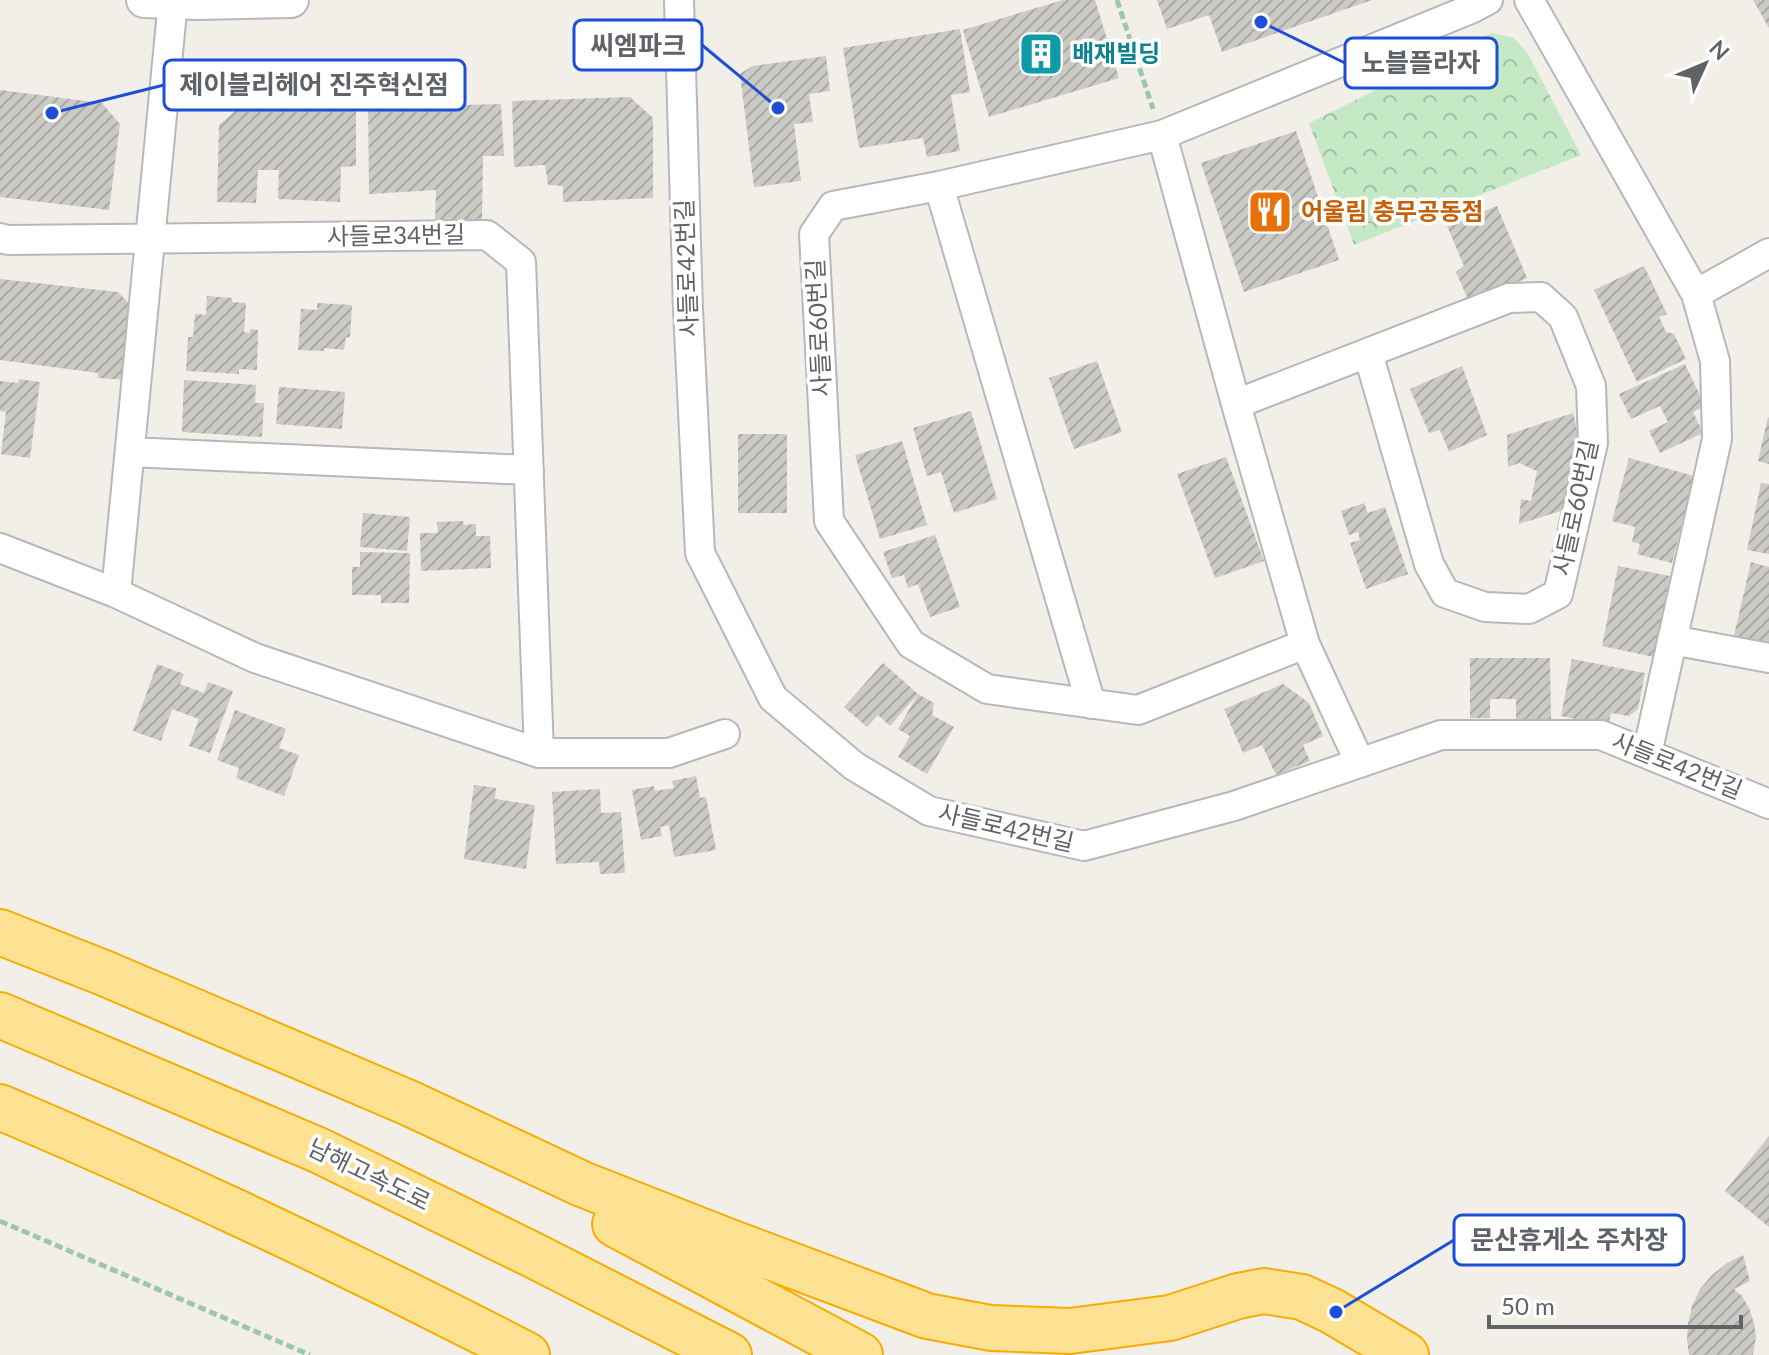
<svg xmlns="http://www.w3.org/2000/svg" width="1769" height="1355" font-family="Lato,'Noto Sans KR',sans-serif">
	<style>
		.forest { fill: url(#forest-crowns) }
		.building { fill: url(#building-hatch) }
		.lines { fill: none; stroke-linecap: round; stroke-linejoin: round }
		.minor-casing { stroke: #b5b8bc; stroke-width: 32 }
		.tertiary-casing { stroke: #b5b8bc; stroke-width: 38 }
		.motorway-casing { stroke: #f9ab00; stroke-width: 48 }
		.path { stroke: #9cc7a9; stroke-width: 5; stroke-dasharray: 8 4; stroke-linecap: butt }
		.minor { stroke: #fff; stroke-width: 28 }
		.tertiary { stroke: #fff; stroke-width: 34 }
		.motorway { stroke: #fde293; stroke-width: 44 }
		.labels { text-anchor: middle; stroke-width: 7; stroke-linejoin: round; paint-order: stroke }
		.culture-label { font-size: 24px; font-weight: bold; fill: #0d838f; stroke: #fff; text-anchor: start }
		.food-label { font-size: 24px; font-weight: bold; fill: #c56008; stroke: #fff; text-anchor: start }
		.street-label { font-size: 24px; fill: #5f6368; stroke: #fff }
		.leader { fill: none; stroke: #1d4ed8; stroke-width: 3 }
		.callout-dot { fill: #1d4ed8; stroke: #fff; stroke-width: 3 }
		.callout { fill: #fff; stroke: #1d4ed8; stroke-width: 3 }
		.callout-label { font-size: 26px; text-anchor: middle; font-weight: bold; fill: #5f6368 }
	</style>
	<defs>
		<pattern id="forest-crowns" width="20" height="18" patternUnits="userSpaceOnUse" patternTransform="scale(2)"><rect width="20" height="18" fill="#c5e8c5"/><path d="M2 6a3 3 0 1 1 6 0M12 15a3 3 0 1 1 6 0" fill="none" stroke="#a3c0a4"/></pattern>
		<pattern id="building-hatch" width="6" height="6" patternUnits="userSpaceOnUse" patternTransform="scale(2)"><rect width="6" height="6" fill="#cccac5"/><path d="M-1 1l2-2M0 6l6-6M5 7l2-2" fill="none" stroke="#a9a8a4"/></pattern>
	</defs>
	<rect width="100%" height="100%" fill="#f1efe8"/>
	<path class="forest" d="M1492,33L1514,38L1528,54L1581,155L1354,245L1309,123Z"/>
	<path class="building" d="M1063,0H1095L1119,78L989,117L963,30Z
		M1157,0H1372L1222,52L1209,15L1167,29Z
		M1753,0H1769V28Z
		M960,29L970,92L951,95L960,151L927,157L923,138L859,148L843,48Z
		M826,56L830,91L809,94L813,122L794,124L801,181L754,187L740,74L752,66Z
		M0,90L102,103L120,124L109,210L0,197Z
		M460,94L462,105L501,104L504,156H483L482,220L435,222L436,190L369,194L368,97Z
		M630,97L653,118V198L563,202V186L548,185L545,165L514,167L512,101Z
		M250,98L356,100V166L341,167L340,202L278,199L279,170H258L256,203L217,202L219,125Z
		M1296,131L1339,260L1244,292L1201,163Z
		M1497,206L1527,278L1469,302L1456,272L1464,266L1447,226Z
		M1644,266L1667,314L1659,317L1666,332L1674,334L1686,359L1637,382L1594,290Z
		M0,279L118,292L139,314L131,380L98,378V373L0,360Z
		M207,296L232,298V302L246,303L244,332L250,333V329L258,330L257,370L239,369V374L186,371L188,337H193L195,314L206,315Z
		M317,303L352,305L350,338L346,337L344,350L324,348V351L298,350L301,309L317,310Z
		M1097,361L1122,432L1074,449L1049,378Z
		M1685,364L1705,406L1693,412L1703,433L1660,453L1649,431L1668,422L1660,406L1631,419L1619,394Z
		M1462,366L1487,435L1449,452L1440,430L1429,433L1410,389Z
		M19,379L40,382L30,458L1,454L6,412L0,411V381L18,383Z
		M184,380L256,385L255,403H264L262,437L182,432Z
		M279,387L345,392L342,429L276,424Z
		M971,411L997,499L954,513L941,472L927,476L913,428Z
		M1573,413L1578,434L1564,510L1519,524L1521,499L1531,501L1537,471L1519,463L1508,467L1507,435Z
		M1768,417L1769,418V464L1758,461Z
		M738,434H787V513H738Z
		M902,441L927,525L880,539L855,455Z
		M1226,457L1264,561L1215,578L1177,474Z
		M1629,458L1694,476L1672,563L1637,554L1640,544L1632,542L1635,527L1612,521Z
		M1761,483L1769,484V554L1747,550Z
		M1364,503L1368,513L1385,507L1408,574L1366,589L1350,543L1360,540L1358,532L1349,535L1341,511Z
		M363,513L410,517L407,551L360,547Z
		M463,521L464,525L476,524V536H490L491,568L421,571L420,533H438L437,522Z
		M935,535L960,607L930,617L918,584L908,588L904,575L892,578L883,552Z
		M360,552L410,553L409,603H381V595H352V567H360Z
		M1751,562L1769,567V648L1733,640Z
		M1618,566L1670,576L1654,657L1602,646Z
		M1470,658H1550L1551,720H1516V699H1490V718H1470Z
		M1572,659L1645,673L1638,709L1629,716L1611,713L1608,726L1561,716Z
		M883,663L918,694L890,726L878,715L867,727L844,707Z
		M157,664L184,674L180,684L204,693L208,682L233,691L210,753L189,746L199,719L172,709L161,741L133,731Z
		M1283,684L1309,703L1323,736L1303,745L1310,761L1276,775L1262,745L1243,753L1224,709Z
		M918,694L934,703L932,715L954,727L927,774L898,757L910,736L898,729Z
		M235,710L286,729L279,748L299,755L284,796L236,778L239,768L217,760Z
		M696,776L700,798L706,797L716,850L674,857L669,825L660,827L662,836L641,840L632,790L654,786L655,791L674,788L672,781Z
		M474,785L496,788L495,799L535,805L526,869L464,859Z
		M600,789L601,813L621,812L625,873L600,874L599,862L556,864L552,792Z
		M1769,1136V1227L1725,1191Z
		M1743,1255L1750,1281L1734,1289L1742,1296L1749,1308L1754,1323L1756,1337L1753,1355H1689L1687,1340L1688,1323L1692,1306L1700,1289L1712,1275L1727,1263Z"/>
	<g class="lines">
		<g class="minor-casing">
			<path id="minor" d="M679,0L688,310L700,553L773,698L854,766L929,811L1084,846L1234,806L1441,735H1601L1769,804
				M1529,0L1696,294L1715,361L1717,439L1647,754
				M1162,135L1236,404L1305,644L1360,763
				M939,186L1091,704
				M0,238L8,240L487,235L521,262L539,753
				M1696,294L1769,253
				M1236,404L1509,298L1541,297L1563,317L1591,386L1593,443L1558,594L1529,609L1485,607L1445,593L1429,564L1368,353
				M130,452L529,470
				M0,548L116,593L255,658L539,753H669L725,734
				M116,593L173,1
				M1672,640L1769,658
				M1305,644L1138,710L987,689L911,644L829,521L814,234L833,206L939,186L1162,135L1473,8L1488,0"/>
		</g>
		<g class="tertiary-casing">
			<path id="tertiary" d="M144,0L197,2L291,0"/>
		</g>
		<g class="motorway-casing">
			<path id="motorway" d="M0,932L104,973L409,1103L582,1184L730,1242L927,1316L991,1328L1070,1331L1170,1318L1238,1296L1264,1291L1302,1297L1332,1311L1406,1355
				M0,1015L318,1150L531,1254L729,1355
				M0,1107C179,1183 355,1266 527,1355
				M615,1224L860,1355"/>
		</g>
		<path class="path" d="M1117,0L1153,109
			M0,1221L310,1355"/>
		<use href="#minor" class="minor"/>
		<use href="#tertiary" class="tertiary"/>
		<use href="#motorway" class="motorway"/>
	</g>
	<defs>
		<g id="building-square" transform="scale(2.3)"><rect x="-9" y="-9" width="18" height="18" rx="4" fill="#0f9aa8" stroke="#fff"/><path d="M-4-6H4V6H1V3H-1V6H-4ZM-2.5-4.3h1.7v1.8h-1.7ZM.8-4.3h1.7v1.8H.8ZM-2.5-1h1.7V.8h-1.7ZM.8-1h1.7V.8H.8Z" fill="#fff"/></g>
		<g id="restaurant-square" transform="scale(2.3)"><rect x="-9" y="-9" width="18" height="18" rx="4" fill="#e8710a" stroke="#fff"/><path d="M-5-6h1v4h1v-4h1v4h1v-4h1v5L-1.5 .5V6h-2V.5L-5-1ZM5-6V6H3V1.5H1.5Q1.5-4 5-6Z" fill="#fff"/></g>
	</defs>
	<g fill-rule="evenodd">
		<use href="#building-square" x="1041" y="54"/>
		<use href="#restaurant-square" x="1270" y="212"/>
	</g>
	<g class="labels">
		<g class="culture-label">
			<text x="1072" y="62">배재빌딩</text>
		</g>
		<g class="food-label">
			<text x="1301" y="220">어울림 충무공동점</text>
		</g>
		<g class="street-label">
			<text transform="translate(396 236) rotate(-1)" y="8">사들로34번길</text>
			<text transform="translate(687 268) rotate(-92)" y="8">사들로42번길</text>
			<text transform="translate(819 328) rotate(-93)" y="8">사들로60번길</text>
			<text transform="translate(1576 508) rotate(-78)" y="8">사들로60번길</text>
			<text transform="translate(1677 766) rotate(22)" y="8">사들로42번길</text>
			<text transform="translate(1006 828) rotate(13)" y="8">사들로42번길</text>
			<text transform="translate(369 1175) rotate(26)" y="8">남해고속도로</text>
		</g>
	</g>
	<path class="leader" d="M778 108L702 45M1261 22L1345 63M52 113L164 85M1336 1312L1454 1240"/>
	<g class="callout-dot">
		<circle cx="778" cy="108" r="8"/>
		<circle cx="1261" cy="22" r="8"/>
		<circle cx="52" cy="113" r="8"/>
		<circle cx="1336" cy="1312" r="8"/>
	</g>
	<g class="callout">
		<rect x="574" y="20" width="128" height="50" rx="8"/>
		<rect x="1345" y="38" width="152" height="50" rx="8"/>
		<rect x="164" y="60" width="301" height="50" rx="8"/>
		<rect x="1454" y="1215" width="230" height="50" rx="8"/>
	</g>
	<g class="callout-label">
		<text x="638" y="55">씨엠파크</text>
		<text x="1421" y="72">노블플라자</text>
		<text x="314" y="94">제이블리헤어 진주혁신점</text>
		<text x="1569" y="1249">문산휴게소 주차장</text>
	</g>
	<g transform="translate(1705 64) rotate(46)" stroke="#ffffff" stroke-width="6" paint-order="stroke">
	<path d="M0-6L14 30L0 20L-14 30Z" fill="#5f6368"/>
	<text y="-12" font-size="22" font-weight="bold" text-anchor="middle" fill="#5f6368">N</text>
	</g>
	<path d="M1489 1315v12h252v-12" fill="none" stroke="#5f6368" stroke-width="4"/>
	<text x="1501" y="1315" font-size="24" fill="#5f6368" stroke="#ffffff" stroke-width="6" paint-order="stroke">50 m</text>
</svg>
